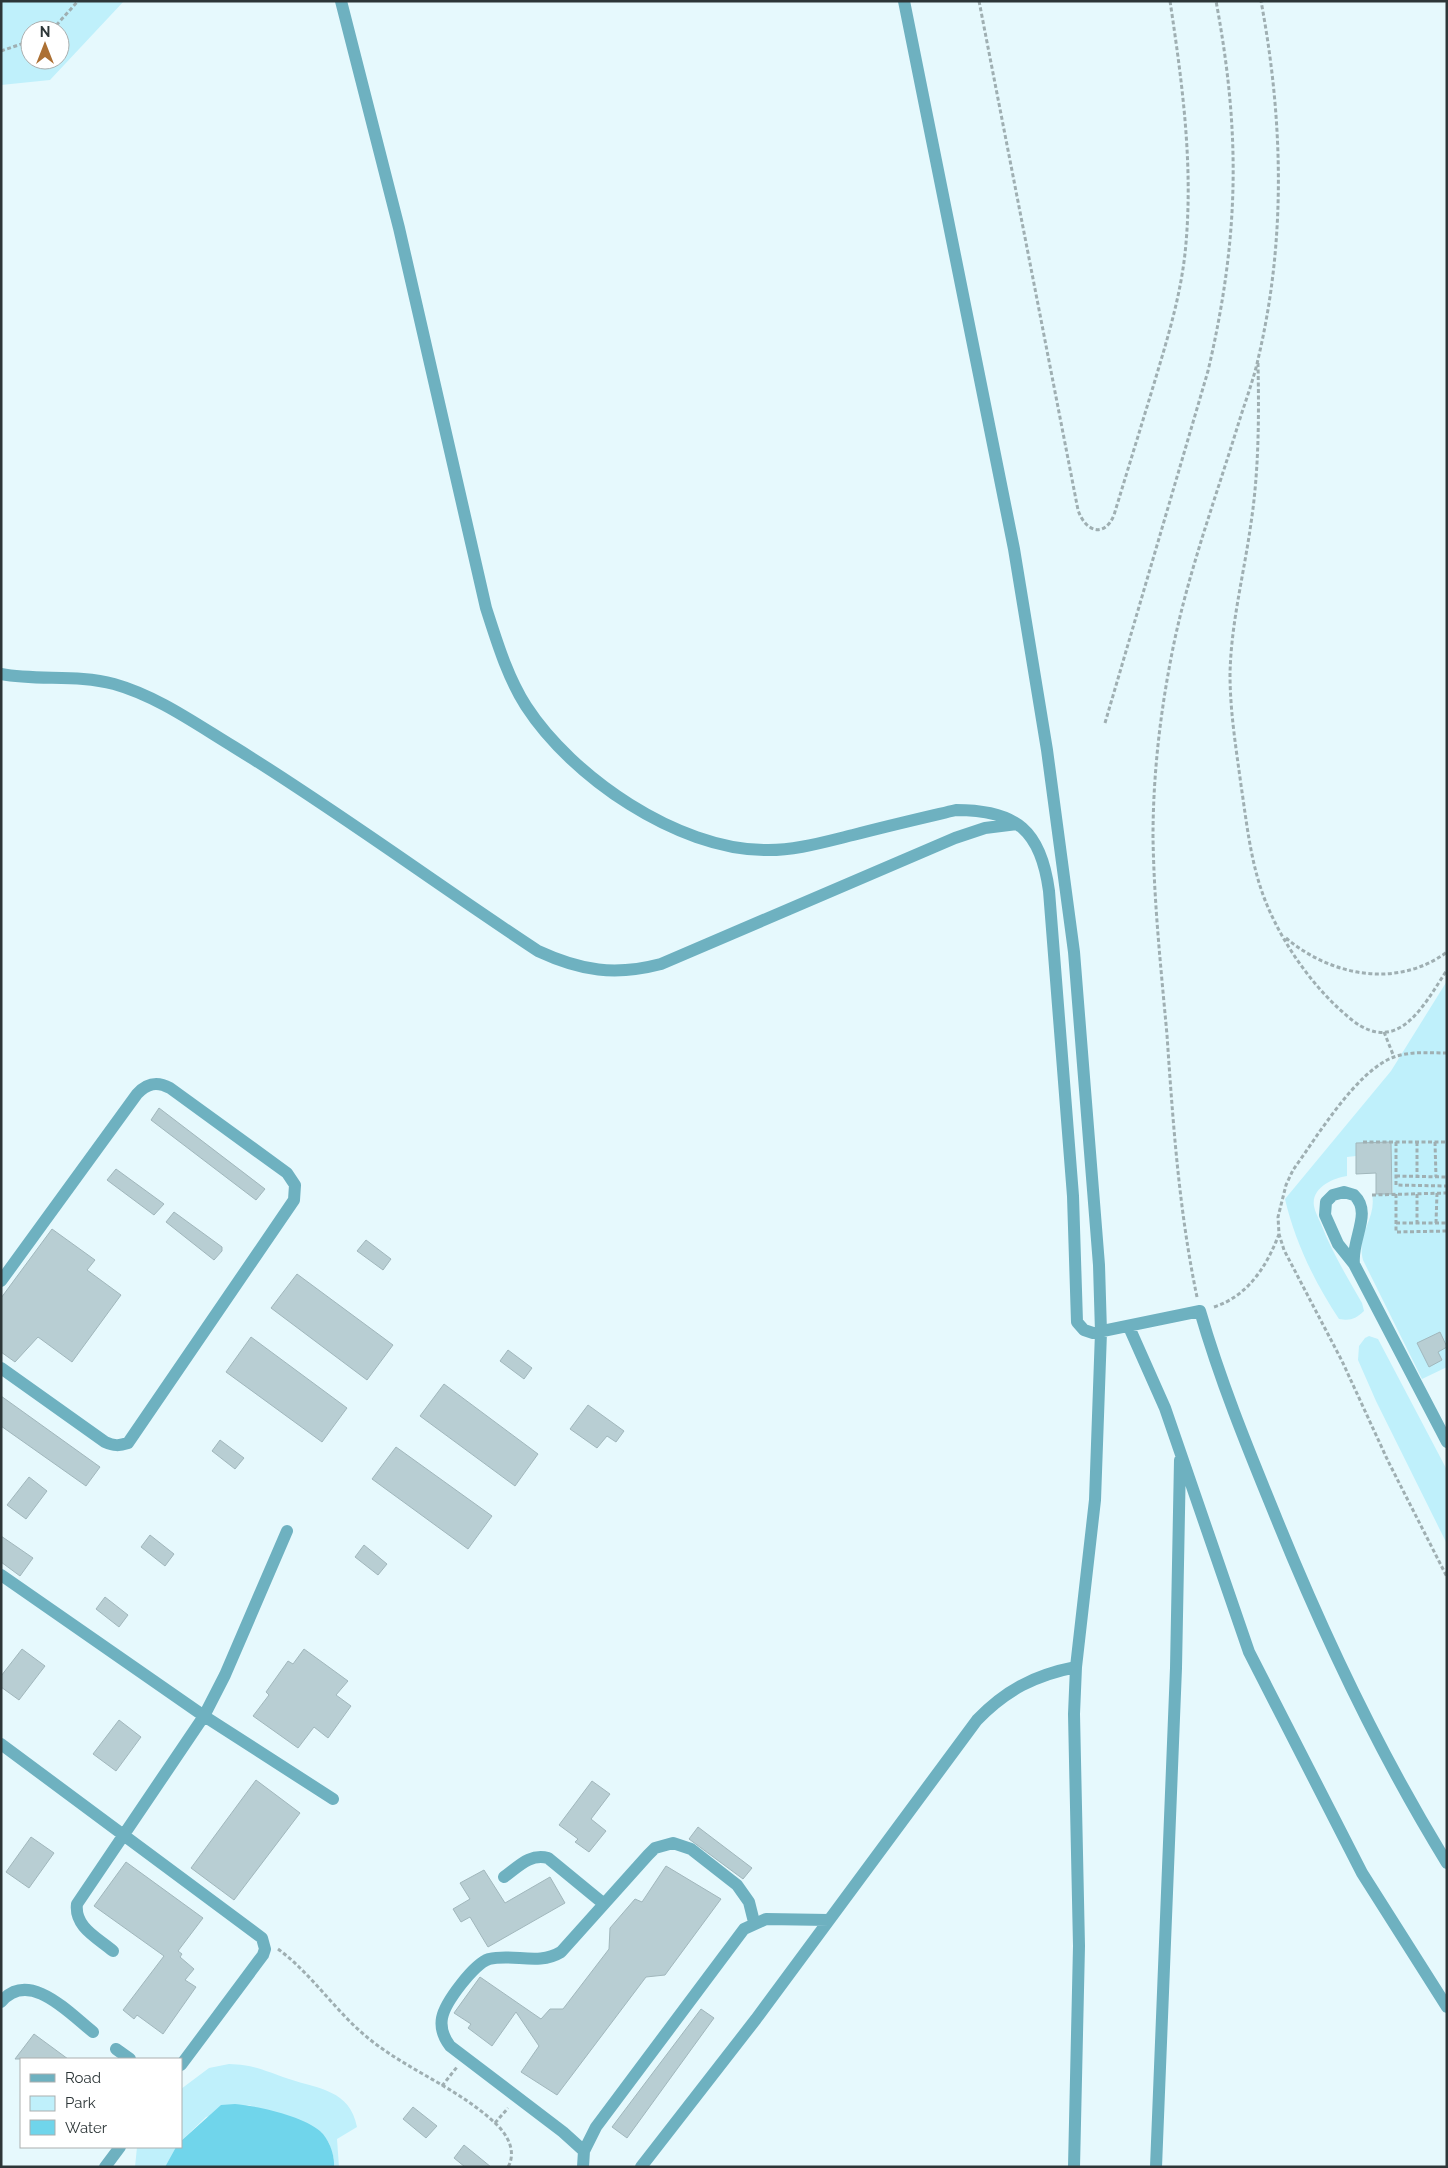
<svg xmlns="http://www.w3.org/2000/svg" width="1448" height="2168" font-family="Raleway,sans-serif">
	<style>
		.green { fill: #bff0fb; fill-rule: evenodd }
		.water { fill: #70d5eb }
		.building { fill: #b8ced3; stroke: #a1b7bc }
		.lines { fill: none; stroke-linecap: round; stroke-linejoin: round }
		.path { stroke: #9fafb2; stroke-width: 3; stroke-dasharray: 4 2.5; stroke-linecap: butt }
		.minor { stroke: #6eb1c0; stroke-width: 12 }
	</style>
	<rect width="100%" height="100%" fill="#e6f9fd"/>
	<path class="green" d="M1,1H124L50,80L1,85ZM30,30H60V60H30Z
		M1447,981V1367L1422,1379L1363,1260C1356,1233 1377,1219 1372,1194H1393L1391,1142L1356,1143V1156L1347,1157V1176C1333,1178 1311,1188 1314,1206C1315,1212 1319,1219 1321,1224C1332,1252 1347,1277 1362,1303L1364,1311C1355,1319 1351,1321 1339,1319C1315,1283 1295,1242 1285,1199L1391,1071Z
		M1369,1336L1378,1339L1447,1470V1544L1376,1401L1358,1360L1359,1346L1365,1338Z
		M229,2064C256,2065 265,2071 289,2079C319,2089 350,2090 357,2127L337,2139L339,2167H334V2159L329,2143L321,2132L249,2105L206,2117L181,2141V2089L209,2068Z
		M137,2147H176L165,2167H135Z"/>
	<path class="water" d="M235,2104C258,2106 303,2116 320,2131C329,2139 335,2155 334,2167H165L176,2147H181V2141L221,2105Z"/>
	<path class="building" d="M159,1108L265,1189L256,1200L151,1120Z
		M1391,1142L1392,1194H1376V1173L1356,1174V1143Z
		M116,1169L164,1204L154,1215L107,1180Z
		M174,1212L222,1247V1251L214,1260L166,1222Z
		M52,1229L95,1260L87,1270L121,1295L72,1362L38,1337L15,1362L1,1352V1298Z
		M366,1240L391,1259L383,1270L357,1251Z
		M297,1274L393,1345L367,1380L271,1308Z
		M1440,1332L1447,1347L1438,1352L1442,1360L1429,1367L1417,1343Z
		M251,1337L347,1408L322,1442L226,1372Z
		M508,1350L532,1368L524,1379L500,1361Z
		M444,1384L538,1454L515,1486L420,1416Z
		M1,1396L100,1467L86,1486L1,1426Z
		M588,1405L624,1431L616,1442L607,1436L597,1448L570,1429Z
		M220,1440L244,1458L235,1469L212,1451Z
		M396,1447L492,1516L468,1549L372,1479Z
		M29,1477L47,1491L26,1519L7,1505Z
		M150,1535L174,1554L165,1566L141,1547Z
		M1,1536L33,1558L20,1576L1,1562Z
		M364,1545L387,1564L378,1575L355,1557Z
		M105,1597L128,1615L119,1627L96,1609Z
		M22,1649L45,1666L19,1700L1,1687V1676Z
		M304,1649L348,1681L336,1695L351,1706L328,1738L314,1727L298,1748L253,1716L269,1695L266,1692L288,1661L293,1664Z
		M119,1720L141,1737L116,1771L93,1754Z
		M256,1780L300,1813L234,1900L191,1868Z
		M592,1781L610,1794L591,1819L606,1831L589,1852L575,1842L578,1839L559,1825Z
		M698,1827L752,1868L743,1879L689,1839Z
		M31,1837L54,1853L29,1888L6,1872Z
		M126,1862L203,1918L178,1951L182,1954L180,1957L194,1969L185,1980L196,1987L163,2034L137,2015L134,2019L123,2010L164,1956L94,1906Z
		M666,1866L721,1899L665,1975L646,1977L557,2095L521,2072L539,2046L516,2012L492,2046L468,2028L471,2024L454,2013L480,1977L541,2019L550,2009H563L609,1949L610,1928L635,1899L642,1902Z
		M484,1870L505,1903L550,1877L565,1903L488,1947L470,1917L461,1922L453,1909L470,1899L460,1883Z
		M701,2009L714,2018L627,2138L612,2127Z
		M34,2034L68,2059H15Z
		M413,2107L437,2126L426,2138L403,2119Z
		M464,2145L491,2167H465L454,2158Z"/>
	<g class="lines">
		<path class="path" d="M979,1L1078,510C1085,531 1104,539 1114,515C1127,472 1140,430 1153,387C1167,340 1182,293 1186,243C1193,162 1182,81 1170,1
			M52,30L78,1
			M1,51L30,41
			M1258,363C1259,416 1259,470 1251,523C1244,574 1231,623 1230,674C1230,711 1236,748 1241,785C1247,825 1251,867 1267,905C1285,948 1316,991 1352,1020C1399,1057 1425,1003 1447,970
			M1105,723L1208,371C1239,238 1241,135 1216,1
			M1286,938C1331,976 1397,989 1447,952
			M1384,1032L1394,1057
			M1447,1053C1429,1053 1411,1051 1394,1057C1356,1071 1317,1137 1293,1170L1286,1185L1278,1217L1279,1234L1284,1250L1342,1361L1388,1461L1447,1577
			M1363,1142H1447
			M1396,1142V1185L1447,1186
			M1417,1142V1177
			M1435,1142L1436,1177
			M1396,1176L1447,1177
			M1396,1194V1232L1447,1231
			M1417,1194V1223
			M1372,1195L1447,1193
			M1396,1223H1447
			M1436,1223L1437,1193
			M1197,1297C1179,1211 1173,1123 1167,1035C1161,969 1154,903 1153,837C1153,776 1160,714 1172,653C1187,576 1215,500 1238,425C1245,402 1254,379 1259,355C1286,238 1283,119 1261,1
			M1214,1307C1248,1296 1267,1266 1279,1234
			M278,1949C312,1974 335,2011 368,2038C407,2070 458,2088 495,2123C507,2134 517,2151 508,2167
			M442,2086L457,2067
			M495,2123L508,2108"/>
		<path class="minor" d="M341,1L399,228L486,608C497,642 507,676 526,706C572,777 677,849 764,850C794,851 824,842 853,835C887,826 922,818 956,810C1017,810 1041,831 1049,891L1073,1196L1077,1322L1084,1330L1093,1333L1200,1311C1220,1380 1246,1444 1273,1510C1322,1632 1378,1751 1447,1863
			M904,1L1014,549L1047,750L1074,952L1099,1265L1101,1332L1095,1500L1076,1667L1074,1714L1079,1946L1074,2167
			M1,674C38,681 77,674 114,684C157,696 196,724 234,747C338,811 436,884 538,951C581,971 615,976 661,964L955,838L985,828L1017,824
			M1354,1264C1351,1239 1373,1213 1354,1195L1344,1192L1333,1195L1326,1202L1325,1215L1338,1244L1354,1264L1447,1442
			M1,1281L137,1094C147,1083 157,1081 170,1088L287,1173L295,1185L294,1200L128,1443C119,1446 114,1446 105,1442L1,1368
			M1129,1327L1165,1408L1249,1652L1362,1873L1447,2007
			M1,1575L204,1716L333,1799
			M1,1744L262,1938L265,1949L263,1955L181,2065
			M504,1877C518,1867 530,1853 548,1858L604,1904
			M113,1951C98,1938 74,1927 77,1904L204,1716L225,1675L287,1531
			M1,2002C29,1968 70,2014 93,2032
			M116,2049L130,2059
			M584,2151L563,2132L450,2046C444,2038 440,2029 442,2018C445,2002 474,1964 489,1959C514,1953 538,1966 561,1952L648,1855L655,1848L673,1843L691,1849L737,1885L749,1902L754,1922
			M105,2167L120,2147
			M583,2167L584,2151L596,2127L744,1929L766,1919L829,1920
			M641,2167L756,2019L977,1720C1006,1690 1035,1675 1076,1667
			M1156,2167L1176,1668L1180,1460"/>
	</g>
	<rect width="1448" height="2168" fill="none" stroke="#2d3638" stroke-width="5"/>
	<rect x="20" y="2058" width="162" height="90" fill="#ffffff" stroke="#abafaf"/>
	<rect x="30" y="2074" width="25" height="8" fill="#6eb1c0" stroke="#abafaf"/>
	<text x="65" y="2083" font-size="15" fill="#2d3638">Road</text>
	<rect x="30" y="2096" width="25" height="15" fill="#bff0fb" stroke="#abafaf"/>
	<text x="65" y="2108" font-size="15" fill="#2d3638">Park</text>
	<rect x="30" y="2120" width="25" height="15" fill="#70d5eb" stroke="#abafaf"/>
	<text x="65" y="2133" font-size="15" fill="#2d3638">Water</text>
	<g transform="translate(45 45)"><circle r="24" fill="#ffffff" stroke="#abafaf"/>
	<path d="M0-4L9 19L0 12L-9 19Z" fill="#ac7033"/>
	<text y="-8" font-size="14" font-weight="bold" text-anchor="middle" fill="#2d3638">N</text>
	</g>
</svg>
